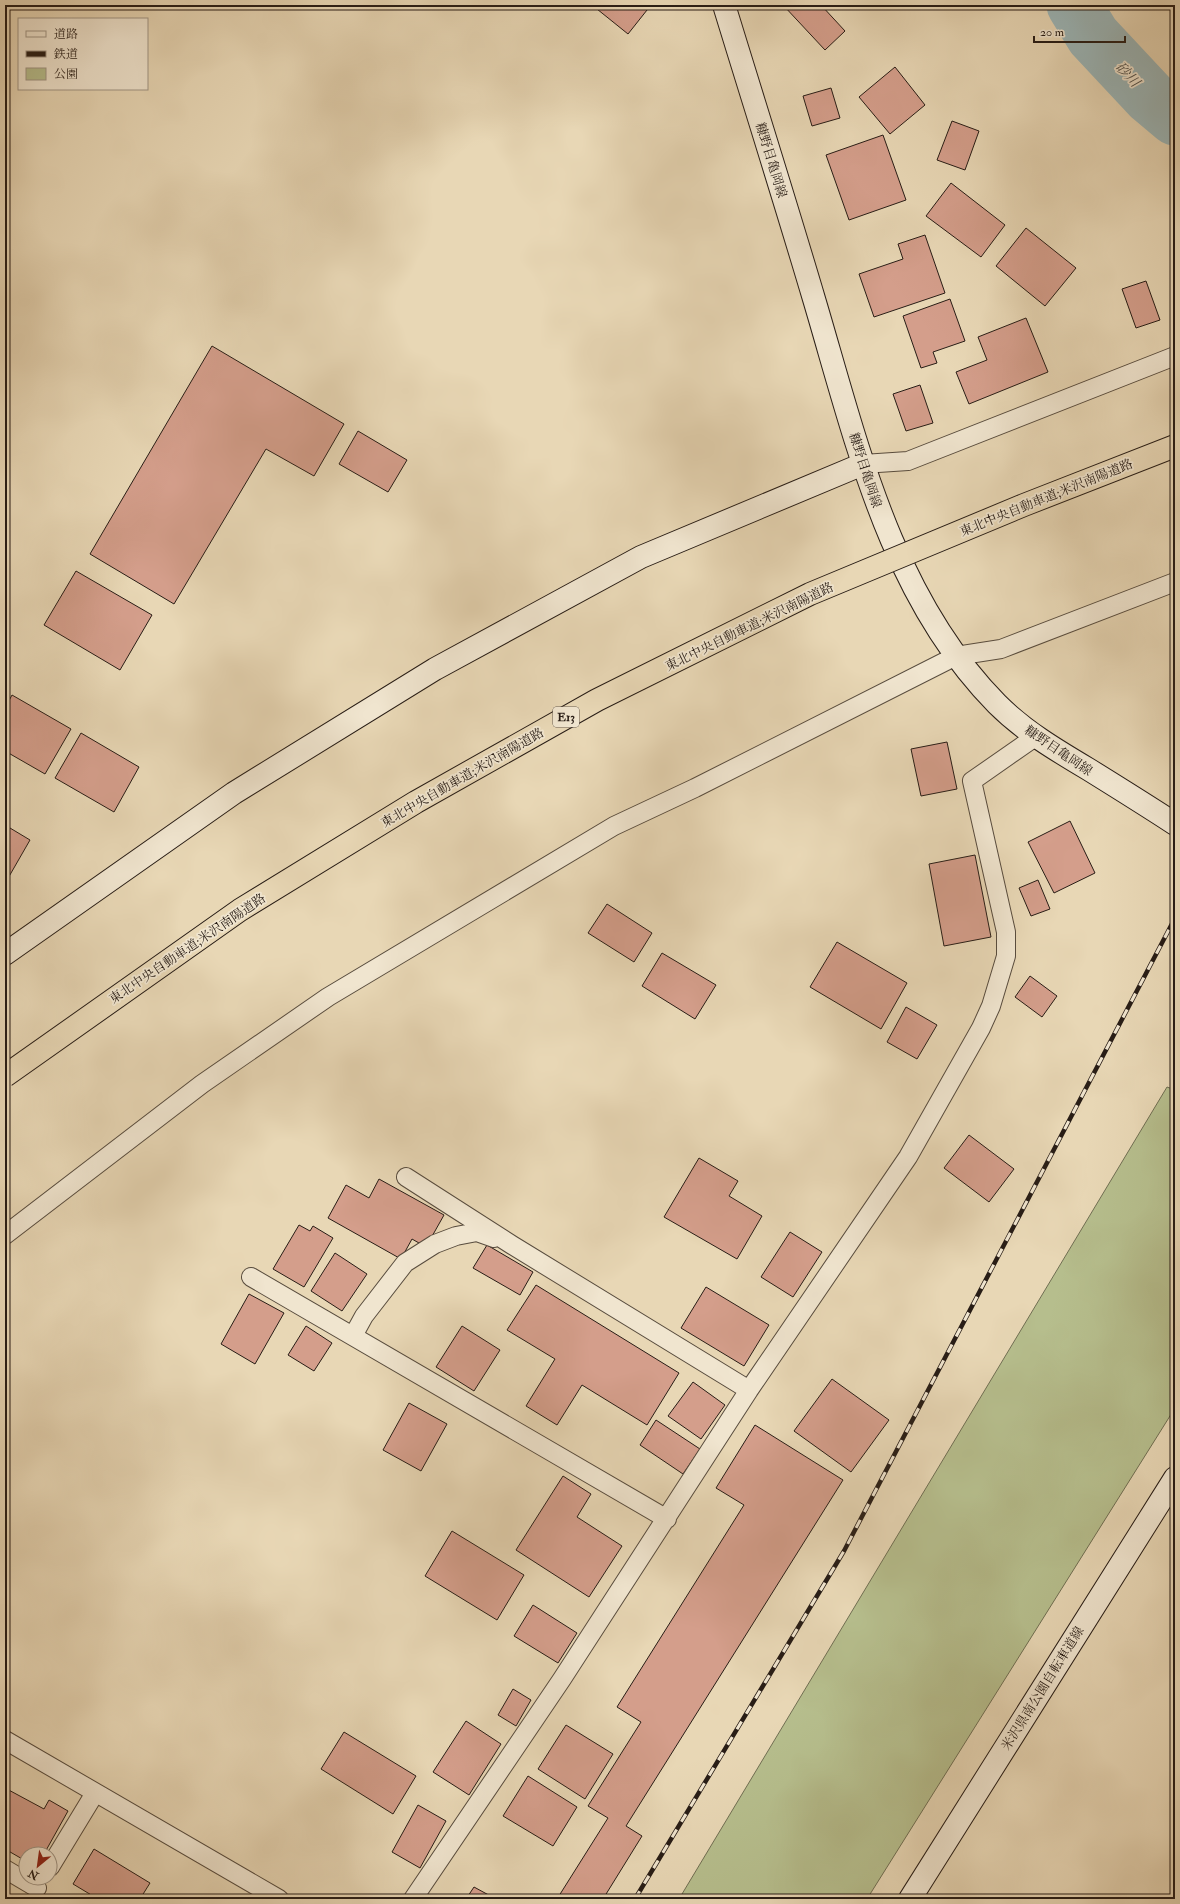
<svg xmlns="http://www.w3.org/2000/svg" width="1180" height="1904" font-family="'IM FELL Double Pica','Noto Serif JP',serif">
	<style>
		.green { fill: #b6be8d; stroke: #6f6e52 }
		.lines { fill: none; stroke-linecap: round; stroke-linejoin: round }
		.river { stroke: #9cb7b9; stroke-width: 55 }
		.building { fill: #d49e8b; stroke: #281d16 }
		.lane-casing { stroke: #584c3e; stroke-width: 20 }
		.secondary-casing { stroke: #281d16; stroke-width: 24 }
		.lane { stroke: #f0e5cf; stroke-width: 18 }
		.secondary { stroke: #f0e5cf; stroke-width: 22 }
		.rail-casing { stroke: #281d16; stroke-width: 4.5 }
		.rail { stroke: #f0e5cf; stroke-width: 3; stroke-dasharray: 9; stroke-linecap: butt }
		.highway-bridge-casing { stroke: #281d16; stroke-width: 24; stroke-linecap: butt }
		.highway-bridge { stroke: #e8d7b5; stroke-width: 22 }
		.labels { text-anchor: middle; stroke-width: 3.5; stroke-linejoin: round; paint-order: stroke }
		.shield { fill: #f0e5cf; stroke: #64594e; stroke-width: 1 }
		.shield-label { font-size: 12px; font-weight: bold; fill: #281d16 }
		.street-label { font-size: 13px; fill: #281d16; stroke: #f0e5cf }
		.water-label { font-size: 14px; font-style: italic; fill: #4b4b47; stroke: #f0e5cf }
	</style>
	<rect width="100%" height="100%" fill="#e8d7b5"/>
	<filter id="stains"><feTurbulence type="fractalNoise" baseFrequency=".005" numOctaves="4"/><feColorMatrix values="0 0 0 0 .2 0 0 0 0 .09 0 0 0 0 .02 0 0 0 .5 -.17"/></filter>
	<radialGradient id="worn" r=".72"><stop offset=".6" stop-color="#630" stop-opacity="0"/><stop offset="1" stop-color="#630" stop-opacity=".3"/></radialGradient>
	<path class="green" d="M1167,1087L1175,1090V1408L867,1899H679Z"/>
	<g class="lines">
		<path class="river" d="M1074,5L1093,36L1150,97L1175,118"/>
	</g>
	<path class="building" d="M592,5H651L628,34Z
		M783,5H821L845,31L825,50Z
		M895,67L925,105L890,134L859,97Z
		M831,88L840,118L812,126L803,96Z
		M952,121L979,131L965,170L937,160Z
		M883,135L906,200L849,220L826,155Z
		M951,183L1005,225L981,257L926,216Z
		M1026,228L1076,268L1045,306L996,266Z
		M925,235L945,293L874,317L859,274L903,259L898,244Z
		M1146,281L1160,320L1136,328L1122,289Z
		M950,299L965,341L933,352L937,363L921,368L903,316Z
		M1026,318L1048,372L969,404L956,372L987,360L978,337Z
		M212,346L344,424L314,476L266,449L174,604L90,554Z
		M920,385L933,423L906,431L893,394Z
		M358,431L407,460L388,492L339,464Z
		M76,571L152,615L120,670L44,625Z
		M12,695L71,729L45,774L5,751V708Z
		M81,733L139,767L114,812L55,778Z
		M947,742L957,789L921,796L911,749Z
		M1070,821L1095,873L1054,893L1028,842Z
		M5,825L30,840L7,880L5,879Z
		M975,855L991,937L944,946L929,864Z
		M1038,880L1050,909L1031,916L1019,888Z
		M607,904L652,933L634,962L588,933Z
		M837,942L907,983L881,1029L810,987Z
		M662,953L716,985L695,1019L642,986Z
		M1030,976L1057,996L1042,1017L1015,997Z
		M906,1007L937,1025L917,1059L887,1042Z
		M969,1135L1014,1169L989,1202L944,1168Z
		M699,1158L738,1181L729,1196L762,1216L737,1259L664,1217Z
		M379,1179L444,1215L426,1247L412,1239L401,1259L328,1218L346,1185L369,1198Z
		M299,1225L310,1231L313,1226L333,1238L304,1287L273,1269Z
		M790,1232L822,1252L793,1297L761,1277Z
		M487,1245L533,1272L520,1295L473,1268Z
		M335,1253L367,1274L342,1311L311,1291Z
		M536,1285L679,1373L647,1425L582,1385L557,1425L526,1406L555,1359L507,1330Z
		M706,1287L769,1325L744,1366L681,1328Z
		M249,1294L284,1313L255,1364L221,1344Z
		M306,1326L332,1343L314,1371L288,1355Z
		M462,1326L500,1350L474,1391L436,1367Z
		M832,1379L889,1420L851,1472L794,1431Z
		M693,1382L725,1405L701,1439L668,1416Z
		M409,1403L447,1424L421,1471L383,1450Z
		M656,1420L700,1449L683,1474L640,1445Z
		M755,1425L843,1480L626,1826L642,1836L603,1899H557L608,1818L588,1806L641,1722L617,1707L744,1505L716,1488Z
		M563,1476L591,1494L577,1517L622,1546L589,1597L516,1550Z
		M452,1531L524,1575L497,1620L425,1576Z
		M533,1605L577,1633L558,1663L514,1636Z
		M513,1689L531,1700L516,1726L498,1715Z
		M466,1721L501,1744L469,1795L433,1772Z
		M566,1725L613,1754L585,1799L538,1769Z
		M344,1732L416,1776L393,1814L321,1769Z
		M528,1776L577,1807L553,1846L503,1816Z
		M5,1788L44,1809L49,1800L68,1811L44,1854H32L28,1852L24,1860L5,1849Z
		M418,1805L446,1821L420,1868L392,1852Z
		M94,1849L150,1883L140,1899H98L73,1884Z
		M474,1887L496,1899H466Z"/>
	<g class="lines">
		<g class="lane-casing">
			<path id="lane" d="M863,464L908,461L1175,356
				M406,1177L512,1245L749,1390
				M5,1235L202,1084L328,997L614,826L695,788L956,656L1001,649L1175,582
				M251,1277L667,1519
				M353,1336L364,1316L405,1263L435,1244L456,1236L477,1232L494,1238
				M5,1740L279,1899
				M50,1867L95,1793
				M5,1869L37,1888
				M413,1899L562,1679L749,1390L908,1157L981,1028L991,1006L1006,956V932L972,781L1035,737"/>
		</g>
		<g class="secondary-casing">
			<path id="secondary" d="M724,5C754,103 785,201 814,299C856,440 890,596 997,704C1024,731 1056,750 1088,769C1117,787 1146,805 1175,824
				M5,954L234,793L435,669L641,557L863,464
				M910,1899L1175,1478"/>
		</g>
		<use href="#lane" class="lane"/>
		<use href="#secondary" class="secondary"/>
		<g class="rail-casing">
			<path id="rail" d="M635,1899L844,1551L1175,918"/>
		</g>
		<use href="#rail" class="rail"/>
		<g class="highway-bridge-casing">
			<path id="highway-bridge" d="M5,1076L240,910L416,802L597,700L810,594L1024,505L1175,446"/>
		</g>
		<use href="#highway-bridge" class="highway-bridge"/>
	</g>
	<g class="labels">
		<rect class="shield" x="553" y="707" width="26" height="20" rx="3"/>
		<g class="shield-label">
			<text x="566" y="721">E13</text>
		</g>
		<g class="street-label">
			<text transform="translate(772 160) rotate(73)" y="5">糠野目亀岡線</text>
			<text transform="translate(866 470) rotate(72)" y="5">糠野目亀岡線</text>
			<text transform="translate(1046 497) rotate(-22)" y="5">東北中央自動車道;米沢南陽道路</text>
			<text transform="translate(749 626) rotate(-26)" y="5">東北中央自動車道;米沢南陽道路</text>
			<text transform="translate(1059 750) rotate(34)" y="5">糠野目亀岡線</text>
			<text transform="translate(462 777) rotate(-30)" y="5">東北中央自動車道;米沢南陽道路</text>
			<text transform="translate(187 948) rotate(-34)" y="5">東北中央自動車道;米沢南陽道路</text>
			<text transform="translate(1042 1688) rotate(-58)" y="5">米沢県南公園自転車道線</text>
		</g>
		<g class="water-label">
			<text transform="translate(1128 74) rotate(47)" y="5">砂川</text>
		</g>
	</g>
	<rect width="1180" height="1904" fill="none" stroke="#e8d7b5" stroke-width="20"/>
	<rect x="6" y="6" width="1168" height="1892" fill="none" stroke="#281d16" stroke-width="2"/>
	<rect x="10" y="10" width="1160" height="1884" fill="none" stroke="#281d16"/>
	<rect x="18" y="18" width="130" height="72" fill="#f0e5cf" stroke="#a09585"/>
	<rect x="26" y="31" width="20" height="6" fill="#f0e5cf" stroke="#a09585"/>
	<text x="54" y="38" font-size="12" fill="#281d16">道路</text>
	<rect x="26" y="51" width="20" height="6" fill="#281d16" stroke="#a09585"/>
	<text x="54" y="58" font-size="12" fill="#281d16">鉄道</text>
	<rect x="26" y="68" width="20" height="12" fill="#b6be8d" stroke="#a09585"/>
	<text x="54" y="78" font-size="12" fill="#281d16">公園</text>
	<g transform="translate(38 1866) rotate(209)"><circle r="19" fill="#f0e5cf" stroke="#a09585"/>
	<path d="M0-3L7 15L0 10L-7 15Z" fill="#8f2418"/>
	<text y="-6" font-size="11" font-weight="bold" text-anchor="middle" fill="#281d16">N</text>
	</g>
	<path d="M1034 36v6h91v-6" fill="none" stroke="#281d16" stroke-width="2"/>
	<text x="1040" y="36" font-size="12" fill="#281d16" stroke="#f0e5cf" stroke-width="3" paint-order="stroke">20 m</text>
	<rect width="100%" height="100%" filter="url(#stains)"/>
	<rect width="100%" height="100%" fill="url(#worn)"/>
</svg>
